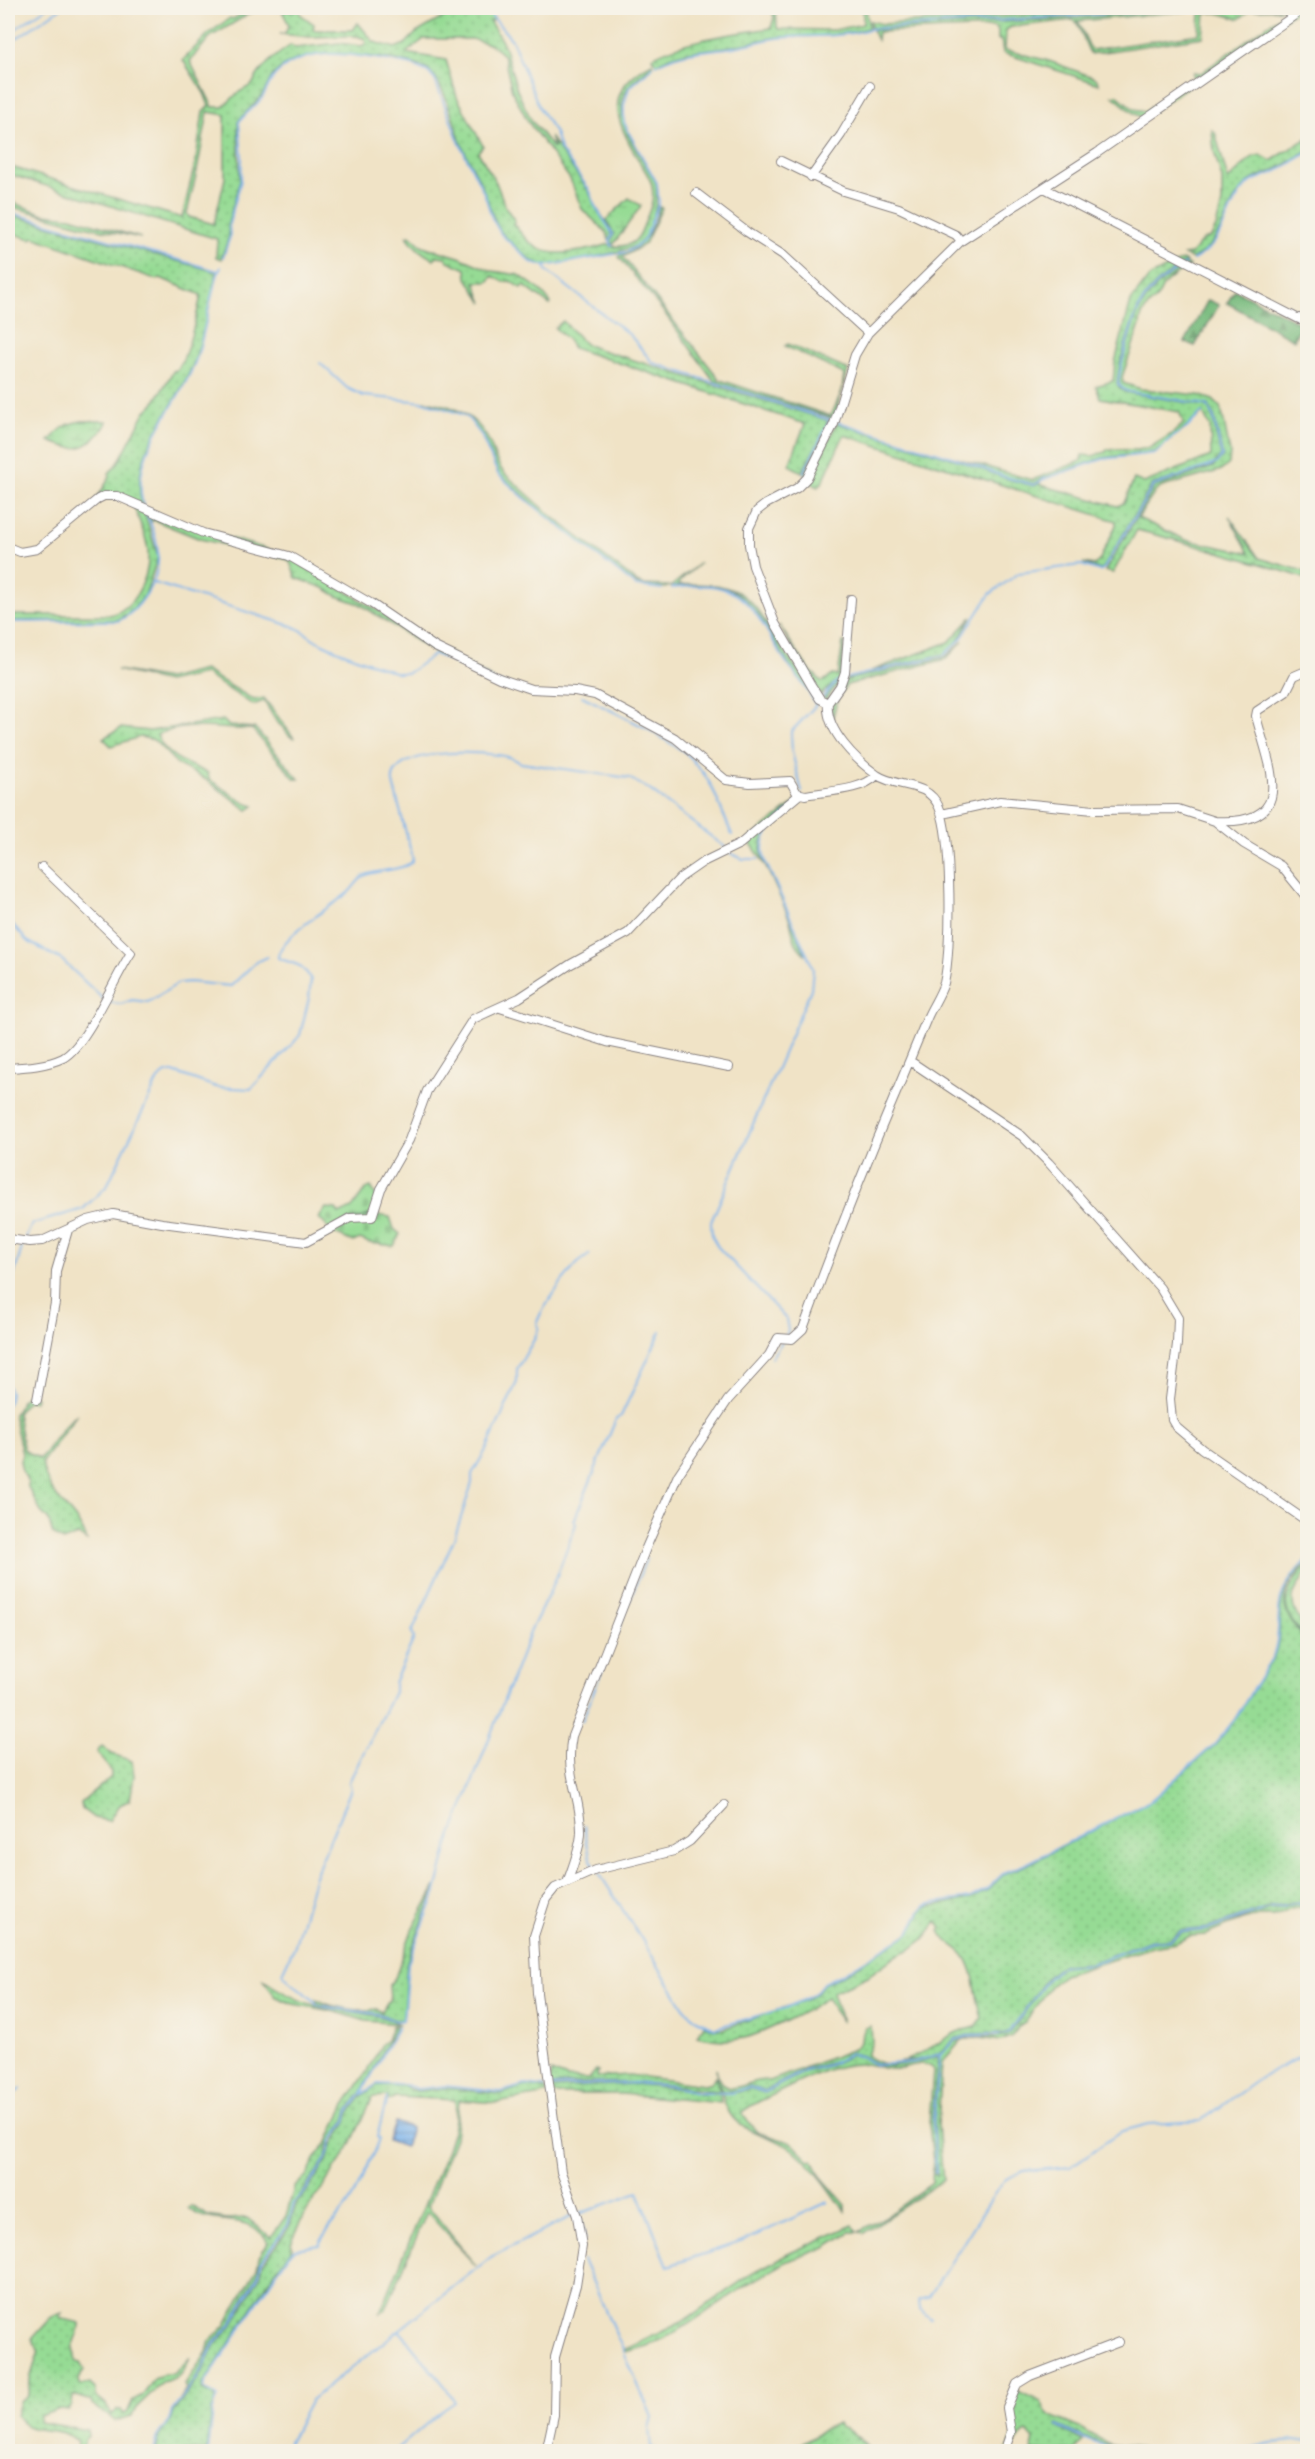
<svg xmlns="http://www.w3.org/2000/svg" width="1315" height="2459" font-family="'IM FELL English',serif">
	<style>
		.grass { fill: url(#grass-dots); stroke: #5c7e68; stroke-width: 1.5; fill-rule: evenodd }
		.forest { fill: url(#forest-firs); stroke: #4d6e5c; stroke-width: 1.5 }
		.wetland { fill: url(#wetland-marsh); stroke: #5c7e68; stroke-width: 1.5 }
		.cemetery { fill: url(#cemetery-stones); stroke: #5c7e68; stroke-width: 1.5 }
		.water { fill: url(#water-rules); stroke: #506b94; stroke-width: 1.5 }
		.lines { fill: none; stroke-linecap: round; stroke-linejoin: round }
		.stream { stroke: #7db4ec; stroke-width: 2 }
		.minor-casing { stroke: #898280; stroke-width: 10 }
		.minor { stroke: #fff; stroke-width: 8 }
	</style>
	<defs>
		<pattern id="grass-dots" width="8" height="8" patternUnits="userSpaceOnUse" patternTransform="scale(1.5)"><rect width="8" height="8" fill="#96db94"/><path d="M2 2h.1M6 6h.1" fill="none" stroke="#81bc80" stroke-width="1.8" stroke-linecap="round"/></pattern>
		<pattern id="forest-firs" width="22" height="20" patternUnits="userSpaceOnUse" patternTransform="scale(1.5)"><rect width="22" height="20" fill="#78bb7e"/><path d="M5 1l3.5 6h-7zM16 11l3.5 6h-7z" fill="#629868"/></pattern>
		<pattern id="wetland-marsh" width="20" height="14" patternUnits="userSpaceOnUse" patternTransform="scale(1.5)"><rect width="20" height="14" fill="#96db94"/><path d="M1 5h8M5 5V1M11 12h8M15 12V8" fill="none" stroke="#81bc80"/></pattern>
		<pattern id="cemetery-stones" width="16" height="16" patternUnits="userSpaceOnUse" patternTransform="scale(1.5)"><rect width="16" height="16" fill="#96db94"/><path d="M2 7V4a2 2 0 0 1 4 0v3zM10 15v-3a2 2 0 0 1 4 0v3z" fill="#81bc80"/></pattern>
		<pattern id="water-rules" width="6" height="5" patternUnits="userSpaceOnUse" patternTransform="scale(1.5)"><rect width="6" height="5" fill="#7db4ec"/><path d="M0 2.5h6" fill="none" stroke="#6692c0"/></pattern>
	</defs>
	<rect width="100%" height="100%" fill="#f7f3e8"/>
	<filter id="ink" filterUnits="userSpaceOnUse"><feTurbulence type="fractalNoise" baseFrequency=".0167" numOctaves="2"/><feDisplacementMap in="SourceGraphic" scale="12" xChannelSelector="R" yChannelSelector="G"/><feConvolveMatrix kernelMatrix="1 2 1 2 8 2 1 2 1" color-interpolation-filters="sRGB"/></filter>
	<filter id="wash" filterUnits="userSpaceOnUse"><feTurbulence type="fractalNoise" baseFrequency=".008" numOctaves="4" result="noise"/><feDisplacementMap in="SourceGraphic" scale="24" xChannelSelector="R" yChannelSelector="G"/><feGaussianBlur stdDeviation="1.35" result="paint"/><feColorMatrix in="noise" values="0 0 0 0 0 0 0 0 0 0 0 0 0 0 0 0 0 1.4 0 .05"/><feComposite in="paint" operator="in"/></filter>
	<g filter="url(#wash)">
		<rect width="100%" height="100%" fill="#f0e3c6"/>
		<path class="grass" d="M252,8H259L210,37L190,61L213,107H223L239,92L252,85C260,67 275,56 291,45L295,48L339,43L361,46L366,44L365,39L357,36L309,37L280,34L285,33L289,25L282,11H294L297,8H301L300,14L314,24L313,30H353L358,23L374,42L395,48L405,44L416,33L459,8H484L495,19L490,22L504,45L517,90L525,107L532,121L553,148L554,147L550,137L589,191L595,206L609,226L612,236L609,240L606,232L582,209L570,179L529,123L512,91L504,56L492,45L472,39H424L406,53L446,60L457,97L483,146L478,152L496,182L506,208L515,221L513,223C520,232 526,241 536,247C554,259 590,250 610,244L612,247C629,246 637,244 643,227C648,214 655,201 652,187C651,179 645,170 640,163C617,121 599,92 652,63L653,66C645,72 634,79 628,88C608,119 643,156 656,183C659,202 653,229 640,243C632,251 556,266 543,265C540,264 534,262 531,260C522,252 509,242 501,232C493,220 490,207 485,194C479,177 469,162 462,145C455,127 444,82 429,71C415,60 369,56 350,55C325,52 291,55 273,75C268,82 266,92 260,98C252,107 244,113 238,122L240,180L228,224L229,237L221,259L216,257L217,239L8,174V166L182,218L196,159L203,112L209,106L204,93L183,60L208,34L230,18L233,19ZM208,112L225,115V178L214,224L189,217L187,213L197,171Z
			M772,8H776L777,27L779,29L834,30L863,24V8H866L869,28C839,37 812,36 782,37C763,38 745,45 727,47C702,50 678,51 656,64L652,57C686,39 732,34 771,28L774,18Z
			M1051,8L1100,10L1179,8L875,28H871L870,21L883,24L1029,14L1050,11Z
			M1199,8H1300L1143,118L1135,114L1113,96L1117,95L1134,109L1145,111L1193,79V72L1201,73L1290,9L1251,10L1239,19C1226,16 1218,10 1205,14L1203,37L1090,54L1077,23L1073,20L1011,27L1006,30L1005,50L1049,61L1096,78L1099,84L1003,53L1001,40H998V31L995,27L878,32L877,40L872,30L1102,16ZM1200,10L1199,34L1091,50L1078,21Z
			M1212,130L1215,132L1228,180L1252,157L1261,155L1271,161L1307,138V152C1296,157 1286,165 1275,170C1265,175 1254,176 1246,185C1222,209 1226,242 1192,259L1184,255L1191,254L1203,240L1211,237L1216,227L1222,203V179L1214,151Z
			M8,201L44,214L71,217L141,238L84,226L8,206Z
			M659,207L662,208L645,244L623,257L720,380L831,416L842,391L844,374L785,346L788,344L848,370L833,425L807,476L804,474L829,428L831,418L715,382L663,311L619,257L620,255C643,248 654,229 659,207Z
			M8,214L217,272C210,302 205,333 194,362C177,408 128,452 142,505L129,498H97L110,477L109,473L118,463L145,412L154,403L174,370L176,371C186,362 198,311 201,295L160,278L158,280L33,237L31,239L8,232Z
			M410,235L421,245L429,248L459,257L492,271L519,275L540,290L551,303L550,305L524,286L521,288L510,281L504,282L493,276L488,282H475L483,303L467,278L466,269L448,261L445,257L437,256L434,259C423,255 413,245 407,236Z
			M1182,260L1186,262C1148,286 1139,298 1126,342C1122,356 1118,369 1117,384L1123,391L1130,393L1207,406L1212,415L1221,456L1212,466L1152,485L1104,567L1100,570L1083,563L1094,565L1099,561L1116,525V521L844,435L822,483L818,487L809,481L837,423L952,458L1005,478L1034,486L1040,483L1041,485L1117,506L1124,503L1134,479L1144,483L1211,456L1210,427L1203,413L1155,452L1103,458L1044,478L1034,484L1005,477L953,457L1032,480L1081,461L1082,455L1092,456L1106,452L1107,449L1136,450L1149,448L1172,434L1184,423L1179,412L1100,398L1096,386L1113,381L1115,362L1131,301L1149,277Z
			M1186,264L1190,266C1181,271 1172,276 1165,284C1161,288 1159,297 1155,300C1147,307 1140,314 1140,325L1122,377L1123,383L1141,389L1198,395L1213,400L1220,407L1223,417L1230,453L1229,464L1222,470L1162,487L1155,492L1138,518L1186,540L1249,553L1229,516L1259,558L1307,572V579C1252,560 1195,545 1137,530L1113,573L1105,571L1154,487L1213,467L1223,457L1214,415L1208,405L1130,392L1124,390L1119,384V373C1136,317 1134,297 1186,264Z
			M563,321L584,343L595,348L827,420L826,428L802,472L789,465L805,424L573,348L568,340L555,328Z
			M424,401C453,404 477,415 490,443C494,454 496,463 504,473L553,517L637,582L643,585L668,586L666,588L642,587L630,580L553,521L499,474L482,435L469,418L462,413Z
			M134,507L143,508L158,557L145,596L132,611L118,620L8,621V615H108C134,611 150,577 148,552C147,536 139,522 134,507Z
			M147,510L168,520L284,554L494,680L435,653L360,604L337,596L324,588L296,578L290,562L286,559L200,539L156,521L152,520L151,523Z
			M700,563L681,580L679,585C753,579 751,604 788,656C798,671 813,685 817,703C806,688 795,673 784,657C768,633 755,598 725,588C707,582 688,586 670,587Z
			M972,617L958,641L945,654L871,671L949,642Z
			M779,625L808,668L822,682L833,675L838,676L843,642H845L841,680L826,700L823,699L837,681L820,695Z
			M963,641L946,659L847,685L838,697L832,720L831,707L846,680L945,657Z
			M117,670L168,679L204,670L254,700L264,698L294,738C287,738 285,726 277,723L264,701L253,705L205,674L167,682Z
			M223,720L229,726L255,728L299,779H295L252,729C219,731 189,720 157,735C164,756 189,765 208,773L209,779L245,803L254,806L248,810L202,777L178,765L154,740L140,737L111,746L103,738L121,728L150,731Z
			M802,797C786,815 753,832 763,859L806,955C790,940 795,937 789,918C779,892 766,862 748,840Z
			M25,1396L36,1397L35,1401H27L17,1413L23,1446L25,1451L40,1459L66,1424L77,1414L42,1462C48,1501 78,1510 87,1541L78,1535L63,1541L53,1534L48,1519L41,1512L28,1487V1481L22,1471L20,1461L22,1454L14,1418V1414Z
			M1307,1559C1304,1567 1296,1574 1291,1582C1276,1604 1291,1625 1307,1641V1903L1293,1902L1265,1908L1208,1928L1180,1931L1169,1939L1151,1940L1091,1963L1062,1965L1048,1976L1010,2031L1005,2033L971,2034L955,2039L939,2053L928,2058L892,2064H875L863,2056L851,2053L837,2061L804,2070L764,2091L749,2086L739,2091H722L718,2082L716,2069C726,2107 749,2075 770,2081L854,2049L860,2042L865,2028L871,2026L872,2042L867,2055C892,2081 934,2043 957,2032C963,2029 969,2029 976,2027L982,2018C976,1999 976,1975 966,1958C958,1945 948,1947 940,1931L942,1928L937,1922L924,1939L911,1949L897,1955L868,1976L833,1992C832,2003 842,2011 841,2021L827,1997C814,2007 801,2014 786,2021C753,2037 735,2046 697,2036L704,2025L715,2029H723L806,2000L816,1994L823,1984L845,1974L909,1933L921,1911L926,1907L970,1899L988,1890L1005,1873L1027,1865L1150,1801L1216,1744L1235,1719L1274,1656C1282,1637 1277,1618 1282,1599C1286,1583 1297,1570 1307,1559Z
			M1307,1564C1308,1577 1294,1585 1293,1599C1292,1617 1308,1624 1307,1638C1275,1609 1284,1593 1307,1564Z
			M102,1746L112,1754L132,1761L134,1776L130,1800L118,1806L109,1821L94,1818L82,1809L81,1803L111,1777V1771L97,1752Z
			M436,1886L407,1962L403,2020C392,2022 386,2014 376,2013C356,2011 337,2008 318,2004L316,1999C332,2008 359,2012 377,2009L382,2012L390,1999L389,1985L395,1978L412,1930Z
			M1294,1904L1307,1905V1907L1291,1908L1274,1916H1259L1242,1920L1205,1935L1190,1936L1176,1943L1152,1947L1064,1975L1050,1986L1025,2022L1020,2025L1012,2036L1001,2041L973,2037L962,2040L942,2062L938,2125L943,2180L864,2233L859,2231L885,2217L932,2183L933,2161L929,2124L933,2071C928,2057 907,2068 896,2069C885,2070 875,2065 864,2064C833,2063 804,2080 777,2093C765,2099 752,2103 741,2113L757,2132L792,2143L810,2161L813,2160L820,2175L845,2204V2211C831,2191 815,2168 797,2153C767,2128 731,2139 722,2093L739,2092L749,2088L764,2093L805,2072L828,2066L852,2055L862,2057L875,2065L892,2066L922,2061L938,2056L932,2120L936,2162L934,2174L937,2176L934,2120L940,2055C965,2024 989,2045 1011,2032L1049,1977L1062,1967L1091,1964L1151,1942L1170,1941L1181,1933L1209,1930L1266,1910Z
			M262,1979C278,1990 298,2001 317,2006C339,2012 384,2013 398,2024L366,2021L332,2011L293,2004L276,1997Z
			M392,2026H396L361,2094L348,2110L345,2121L327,2148L326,2158L303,2192L294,2203L288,2224L282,2234L260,2262L258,2273L230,2325L213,2343L195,2380L179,2401L187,2388L185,2385L207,2351L210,2341L225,2326L257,2268L259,2257L268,2242C249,2209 212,2230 188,2208L191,2206L208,2216L227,2219L247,2218L271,2237L286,2216L294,2188L307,2175L319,2152L328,2142L344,2106L366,2073L382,2044L387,2040Z
			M596,2070L598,2071L597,2077L629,2075L704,2085L711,2083L715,2076L720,2091C699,2091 680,2085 659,2084C623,2082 586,2082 550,2085L551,2072L567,2078L589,2079Z
			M634,2084L692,2090L698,2093H720L721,2103L621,2094H551L550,2088Z
			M377,2085L405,2086L409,2089L417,2091L445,2088L501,2094L525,2086L546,2089L547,2094L497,2103L459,2100L455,2138L428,2206L476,2266L427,2212L385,2311L380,2313L442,2162C450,2142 458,2122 455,2100L396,2097L386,2101L388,2096L373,2097L349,2148L306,2212L291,2243L293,2248L275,2272L204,2383L202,2390L215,2396L216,2400L212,2410L207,2451L156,2452L159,2436L170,2421L173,2412L197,2381L215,2345L232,2326L261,2274L263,2263L284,2235L290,2225L296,2204L305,2194L328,2159L330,2149L347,2122L350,2111L362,2096Z
			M853,2225L857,2232H850L826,2247L786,2262L750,2283L675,2333L647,2346L625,2352L624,2350L682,2322L756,2271L790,2253Z
			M62,2313L60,2318L80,2323C81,2331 76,2334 74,2342C73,2348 75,2356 76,2362L80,2363L84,2370L79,2379L80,2385L90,2384L96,2390V2396L106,2404L112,2415L117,2410H121L124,2414L127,2413L133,2400L143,2395L154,2379L164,2374H173L191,2357C182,2372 180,2380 162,2383L136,2408L132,2416L115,2421L92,2404L91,2400C84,2401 80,2395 73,2396L72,2405L69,2410L60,2409L40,2416L39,2422L87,2430L88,2436L84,2440L83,2451H76L77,2441C73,2439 69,2435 64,2433C49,2428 24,2433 16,2416L20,2402L29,2396L30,2379L39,2350L32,2339L52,2317Z
			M1016,2390L1041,2402L1048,2415L1084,2430L1109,2444L1157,2451C1120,2451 1090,2442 1057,2425V2427L1083,2441L1074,2451H1031L1034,2440L1027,2432C1018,2435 1018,2446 1008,2449L1015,2430L1009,2410Z
			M838,2423L840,2427C854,2431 863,2442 870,2451H789L824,2429Z"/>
		<path class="forest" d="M1235,290L1298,322L1299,328L1294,340L1227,303Z
			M1208,300L1219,305L1195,346L1185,342Z"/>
		<path class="wetland" d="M629,198L641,206L613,245L611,241L614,234L606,220Z
			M82,421H107C106,428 101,431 96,437C81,453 68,449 49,441C60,429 66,423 82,421Z"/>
		<path class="cemetery" d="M371,1187L377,1197L374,1213L329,1229L319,1218L326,1208L336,1209L339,1214L352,1208L366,1189Z
			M376,1215L390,1217L394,1229L400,1234L394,1246L369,1243L360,1239L353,1242L330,1232L349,1220Z"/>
		<path class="water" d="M395,2122L411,2128L405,2147L388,2141Z"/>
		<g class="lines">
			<path class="stream" d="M485,8L512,40L539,107L555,133L560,149L590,191L595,206L613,234L610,240L612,246
				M8,34L46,8
				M8,44L61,8
				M656,65C679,52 702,51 728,48C745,46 761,40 778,38C810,35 839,38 870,29L1191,8
				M8,212L218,271
				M223,257L230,237L229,224L241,180L242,157L239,122C246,113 255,107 262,98C267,91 269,81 276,74C311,40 370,58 412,65L428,72L435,80L460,144L485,195L492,218L501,234L531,262L545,266L627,252L642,242L646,235L659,203L657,183L628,131L624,122V105L629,88L653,67
				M1193,260C1227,243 1223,211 1246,186C1254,178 1265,177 1275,172C1286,167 1296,159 1308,153
				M545,266L547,271L630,335L653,363L830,420L804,472
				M320,363L347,388L364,396L424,402L461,414L468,418L481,435L498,474L524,498L636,586L662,589
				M838,422L952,457L1005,477L1034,485L1044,479L1103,459L1156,453L1170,439L1187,428L1200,414L1203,413
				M143,505C129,451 179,407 196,360C206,332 209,292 221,267
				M151,582L292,626C304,630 310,638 321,643C345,655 372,663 397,673H408L435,654L494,681
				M672,588C684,587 697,585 709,586C751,589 764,629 784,659C795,675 808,688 816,705L791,732L792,752L802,792
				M8,622L118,621C139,612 160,579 158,556C158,541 151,525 146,511
				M847,678L944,655L961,639L990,594L1019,573L1081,565L1100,571L1104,568L1153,486L1217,463L1222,456L1213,415L1207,405L1130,392L1124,390L1118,384C1119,371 1123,359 1126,346C1138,302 1145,289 1185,264
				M500,683L517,690L529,691
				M582,696L646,728L686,753L704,774L712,787L732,835
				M823,697L837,681
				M730,853L743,859H758
				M8,919L27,941L62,960L103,999
				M107,1002L121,1004L132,1000L148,1002L179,983L189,982L231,986L256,962L267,957
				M26,1237L32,1224L83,1209L107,1186L158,1079L166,1073H176L216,1087L251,1089L296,1040L300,1035L309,998L311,980L307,973L298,965L278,958C278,937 333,906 349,892C354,887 359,878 366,875C377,870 408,870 413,860L393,783C388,746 486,751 508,757C513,758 517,761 521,763L629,778L647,788L725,847
				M590,1254L578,1263L563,1280L541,1313L537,1322L539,1328L535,1338L517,1369V1382L486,1450L472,1474V1483L454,1539L412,1632L414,1638L394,1683V1692L349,1782L351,1789L315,1876L295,1945L282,1973C291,1986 313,1995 317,2005C337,2009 356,2011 376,2014C386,2015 392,2023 403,2020L408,1963L435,1895L448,1845L531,1630L555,1581L576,1524L574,1521L616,1419L621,1416L661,1331
				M8,1296L23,1244
				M786,1336L788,1330L786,1319L718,1247L712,1236L711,1222L811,989L813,969L810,961L766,863C753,831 784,820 803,798
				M771,1358L782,1342
				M8,1386L10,1392L8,1404
				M582,1721L646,1559
				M584,1826L590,1858L595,1867
				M599,1873L641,1938L684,2008L697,2020L715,2028L785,2008L806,1999L815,1993L823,1983L844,1973L909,1933L920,1911L926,1906L934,1903L970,1898L987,1889L1005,1872L1026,1864L1150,1801L1215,1744L1235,1719L1273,1656C1281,1637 1276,1617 1281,1598C1286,1582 1297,1570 1308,1558
				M550,2086L634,2083L671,2086L698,2092L731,2093L749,2087L764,2092L805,2071L828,2065L851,2054L863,2057L875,2065L914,2062L940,2054L955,2040L971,2035L1005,2034L1010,2031L1049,1977L1062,1966L1091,1964L1151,1941L1170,1940L1181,1932L1209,1929L1265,1909L1294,1903L1308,1904
				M362,2093L398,2027
				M8,2098L21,2089
				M936,2173L933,2121L940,2054
				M585,2240L579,2214L638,2192L668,2266L743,2241L828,2202
				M583,2260L624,2352
				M931,2319L920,2309L919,2300L929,2297L932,2292L995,2193L1006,2179L1024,2171L1070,2167L1122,2131L1149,2124L1201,2121L1260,2078L1308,2053
				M625,2355L652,2417L649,2429L651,2447L663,2452
				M1057,2426C1081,2438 1103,2448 1131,2452
				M154,2452L158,2435L169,2420L172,2411L196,2380L214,2344L231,2325L259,2274L261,2262L288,2225L294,2203L304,2193L326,2159L332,2141L346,2121L349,2110L361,2095L377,2084L406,2085L417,2089L445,2086L501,2092L525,2085L545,2087
				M208,2452L213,2410L218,2397L204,2389L205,2383L289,2254L296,2249L319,2245C325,2229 339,2218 349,2203C362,2183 370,2161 379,2139L377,2137L387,2098
				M284,2452L311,2400L491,2257L574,2215
				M394,2452L439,2413L455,2402L445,2386L399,2330
				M1235,2452L1271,2443L1308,2440"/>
		</g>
	</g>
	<g filter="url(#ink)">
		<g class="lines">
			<g class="minor-casing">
				<path id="minor" d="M781,161L843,191L899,208L956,235L961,241
					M811,177L841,135L870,86
					M1044,188L1299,319L1308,315
					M696,193L747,232L783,255L868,333
					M8,547L20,552L37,549L98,499L104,496H117L203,533L289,556L372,604L435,647L499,678L531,689L575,691L595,695L675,738L726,780L750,783L790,781L797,793L805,795C827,791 862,791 877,775
					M828,703L820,699L811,685L775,623L753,566L749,545V528L757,511L766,504L797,488L807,478L834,424L855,355L868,333L961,241L1097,153L1305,8
					M942,814L1000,801L1094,810L1178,809L1215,821L1244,844L1281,866L1308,899
					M1215,821C1300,826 1269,767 1256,716L1257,711L1286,692L1294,676L1308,670
					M500,1008L607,1042L729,1067
					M910,1061L1022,1136L1049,1163L1160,1288L1178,1318L1177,1344L1170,1399L1172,1420L1176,1427L1202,1449L1308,1522
					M8,1068C25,1067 46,1066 63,1058C87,1045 114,978 131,953L42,867
					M8,1239L30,1242L42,1241L88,1220L113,1214L162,1223L306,1242L350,1218L372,1217L381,1189L409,1140L427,1091L473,1019L519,998L571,964L628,933L680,878L703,862L740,844L800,794
					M37,1400L55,1303L56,1271L68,1230
					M567,1883C572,1868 580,1850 581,1833C582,1798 564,1775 572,1736L646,1548L678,1475L728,1400L769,1355L778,1338L792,1339L803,1329C831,1252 861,1175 893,1100C905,1072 916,1044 928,1016C933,1005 940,995 944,983C952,951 952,836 939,807C927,780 898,789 877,775C856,760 825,730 828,703L840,686L845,672L851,599
					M546,2452L554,2415L555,2357L576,2285L582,2246L577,2216L561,2172L537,1993L534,1936L546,1899L555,1888L596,1870L674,1851L690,1841L724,1805
					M1004,2452L1011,2432L1007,2408L1017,2384L1030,2376L1119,2342"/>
			</g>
			<use href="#minor" class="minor"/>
		</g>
	</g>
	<rect width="1315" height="2459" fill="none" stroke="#f7f3e8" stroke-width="30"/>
</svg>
